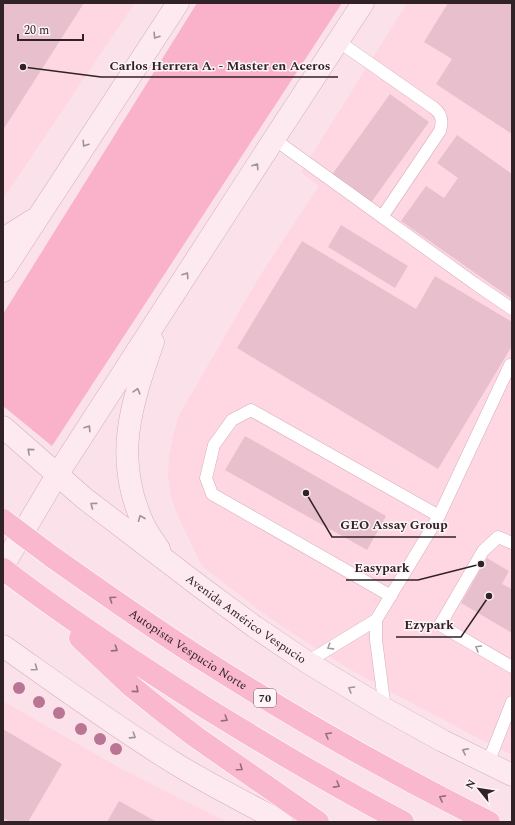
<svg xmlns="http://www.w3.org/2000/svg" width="515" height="825" font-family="Spectral,serif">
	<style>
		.built { fill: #fed7e3 }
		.green { fill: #fab1ca }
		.building { fill: #e8c0cd }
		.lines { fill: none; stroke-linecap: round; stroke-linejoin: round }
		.lane-casing { stroke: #d4adba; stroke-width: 13 }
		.secondary-casing { stroke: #d4adba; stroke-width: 23 }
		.highway-casing { stroke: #fff; stroke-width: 23 }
		.lane { stroke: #fff; stroke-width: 12 }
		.secondary { stroke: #fdeaf0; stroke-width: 22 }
		.highway { stroke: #f9b8ce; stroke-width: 22 }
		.highway-bridge-casing { stroke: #fff; stroke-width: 23; stroke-linecap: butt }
		.highway-bridge { stroke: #f9b8ce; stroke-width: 22 }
		.tree { fill: #ba7594 }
		.oneway { stroke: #a19096 }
		.oneway2 { stroke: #956d7a }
		.oneway3 { stroke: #a29c9e }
		.labels { text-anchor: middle; stroke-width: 3; stroke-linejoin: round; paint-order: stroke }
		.shield { fill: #fdf4f7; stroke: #6e6165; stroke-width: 1 }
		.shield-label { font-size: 11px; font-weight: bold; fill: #312227 }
		.street-label { font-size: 12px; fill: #312227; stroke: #fdf4f7 }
		.leader { fill: none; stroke: #312227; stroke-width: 1.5 }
		.callout-dot { fill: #312227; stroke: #fdf4f7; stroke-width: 1.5 }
		.callout-label { font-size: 13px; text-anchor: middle; font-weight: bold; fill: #312227; stroke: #fdf4f7; stroke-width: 3; stroke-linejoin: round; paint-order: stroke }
	</style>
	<rect width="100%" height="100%" fill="#fbe2ea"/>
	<path class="built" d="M3,3H135L3,199Z
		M407,3H512V755L495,747L387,690L346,667L306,642L267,616L234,591L202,566L178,517L171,497L168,476L169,455L173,435L179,415L261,274L319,186L301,172Z
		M3,701L118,767L227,822H3Z"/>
	<path class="green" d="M197,3H342L52,446L3,406V314Z"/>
	<path class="building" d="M3,3H84L3,130Z
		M448,3H512V134L436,84L452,59L424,42Z
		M390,94L429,122L370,204L331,176Z
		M457,135L512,174V299L401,221L426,186L444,198L458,178L437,163Z
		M341,225L408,266L395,288L328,247Z
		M302,241L416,309L435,276L512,322V346L438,469L237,348Z
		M245,436L386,516L367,550L225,470Z
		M487,558L509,571L502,584L512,589V633L461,603Z
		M3,729L62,764L28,822H10L3,818Z
		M119,801L157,822H107Z"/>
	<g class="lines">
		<g class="lane-casing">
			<path id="lane" d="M338,41L434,108C442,114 443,121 440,131L382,217
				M274,139L474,283L512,309
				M512,543L498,537L483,551L440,625L512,667
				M391,596L212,494L206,478L214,445L232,420L251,410L439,516
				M376,620V640L385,709
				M307,662L376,620L439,516L510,365
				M488,763L512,702"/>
		</g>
		<g class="secondary-casing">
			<g id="secondary">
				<path d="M3,239L33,220"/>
				<path d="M3,271L178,3"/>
				<path d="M153,342C131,405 113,458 143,523C147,532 153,540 159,549"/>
				<path id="s1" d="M3,427L84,498L202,588L255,627L307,662L385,709L443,741L512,775"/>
				<path d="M3,566L57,475L274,139L363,3"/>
				<path d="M3,646C60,686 116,727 176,764C210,785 246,803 282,822"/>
			</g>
		</g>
		<g class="highway-casing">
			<g id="highway">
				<path id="s2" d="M51,556C99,590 147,624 197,656C291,716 389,772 489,822"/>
				<path d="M3,569C68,619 137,664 206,708C271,748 336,787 403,822"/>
				<path d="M80,638L131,686L157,707L196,737L318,822"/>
			</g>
		</g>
		<use href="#lane" class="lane"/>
		<use href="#secondary" class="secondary"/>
		<use href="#highway" class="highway"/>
		<g class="highway-bridge-casing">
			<path id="highway-bridge" d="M3,520L51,556"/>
		</g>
		<use href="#highway-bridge" class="highway-bridge"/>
	</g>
	<g class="tree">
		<circle cx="19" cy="688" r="6"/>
		<circle cx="39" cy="702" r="6"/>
		<circle cx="59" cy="713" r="6"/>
		<circle cx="81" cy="729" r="6"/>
		<circle cx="100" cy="739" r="6"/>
		<circle cx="116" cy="749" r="6"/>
	</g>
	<defs><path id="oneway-chevron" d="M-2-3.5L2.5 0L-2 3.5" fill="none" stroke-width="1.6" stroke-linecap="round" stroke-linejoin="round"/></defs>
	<g class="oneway">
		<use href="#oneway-chevron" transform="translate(156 36) rotate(123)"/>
		<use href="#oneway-chevron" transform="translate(85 144) rotate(123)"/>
		<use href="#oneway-chevron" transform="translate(256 166) rotate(-57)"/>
		<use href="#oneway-chevron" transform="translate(186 275) rotate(-57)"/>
		<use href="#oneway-chevron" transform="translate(137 391) rotate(-74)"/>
		<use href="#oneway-chevron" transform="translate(88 428) rotate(-57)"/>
		<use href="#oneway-chevron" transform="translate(30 451) rotate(-139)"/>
		<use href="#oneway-chevron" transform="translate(93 505) rotate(-143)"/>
		<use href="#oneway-chevron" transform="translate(141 518) rotate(-112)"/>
		<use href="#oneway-chevron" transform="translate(35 668) rotate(35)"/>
		<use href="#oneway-chevron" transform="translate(351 689) rotate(-149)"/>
		<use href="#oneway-chevron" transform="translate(133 736) rotate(33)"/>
		<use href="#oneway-chevron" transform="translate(465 751) rotate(-153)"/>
	</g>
	<g class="oneway2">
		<use href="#oneway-chevron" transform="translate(112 599) rotate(-145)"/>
		<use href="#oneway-chevron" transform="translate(115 649) rotate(33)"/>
		<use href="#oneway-chevron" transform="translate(136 690) rotate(40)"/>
		<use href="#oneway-chevron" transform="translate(225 719) rotate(32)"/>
		<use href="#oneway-chevron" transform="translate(328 735) rotate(-150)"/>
		<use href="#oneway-chevron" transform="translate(240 768) rotate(35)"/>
		<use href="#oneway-chevron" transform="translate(337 785) rotate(29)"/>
		<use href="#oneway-chevron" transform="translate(442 798) rotate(-152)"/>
	</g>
	<g class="oneway3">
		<use href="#oneway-chevron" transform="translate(330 647) rotate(148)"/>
		<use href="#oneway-chevron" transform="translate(478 648) rotate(-150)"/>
	</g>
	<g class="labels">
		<rect class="shield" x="254" y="689" width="22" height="18" rx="3"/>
		<g class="shield-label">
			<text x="265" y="702">70</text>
		</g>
		<g class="street-label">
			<text dy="4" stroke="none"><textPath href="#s1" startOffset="310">Avenida Américo Vespucio</textPath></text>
			<text dy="4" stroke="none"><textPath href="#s2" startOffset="166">Autopista Vespucio Norte</textPath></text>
		</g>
	</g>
	<path class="leader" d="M23 67L101 77H338M306 493L332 537H456M481 564L418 580H346M489 596L461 637H396"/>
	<g class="callout-dot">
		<circle cx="23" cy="67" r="4"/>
		<circle cx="306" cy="493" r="4"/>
		<circle cx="481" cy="564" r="4"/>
		<circle cx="489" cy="596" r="4"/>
	</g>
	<g class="callout-label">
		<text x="220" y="70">Carlos Herrera A. - Master en Aceros</text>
		<text x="394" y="529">GEO Assay Group</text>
		<text x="382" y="572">Easypark</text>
		<text x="429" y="629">Ezypark</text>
	</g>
	<rect width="515" height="825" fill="none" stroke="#312227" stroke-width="8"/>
	<g transform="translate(479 789) rotate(300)" stroke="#fdf4f7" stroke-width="3" paint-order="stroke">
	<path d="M0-3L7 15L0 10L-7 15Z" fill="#312227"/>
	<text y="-6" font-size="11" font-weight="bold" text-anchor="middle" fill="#312227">N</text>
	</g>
	<path d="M18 34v6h65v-6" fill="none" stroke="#312227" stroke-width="2"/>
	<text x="24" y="34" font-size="12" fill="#312227" stroke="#fdf4f7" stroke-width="3" paint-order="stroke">20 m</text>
</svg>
